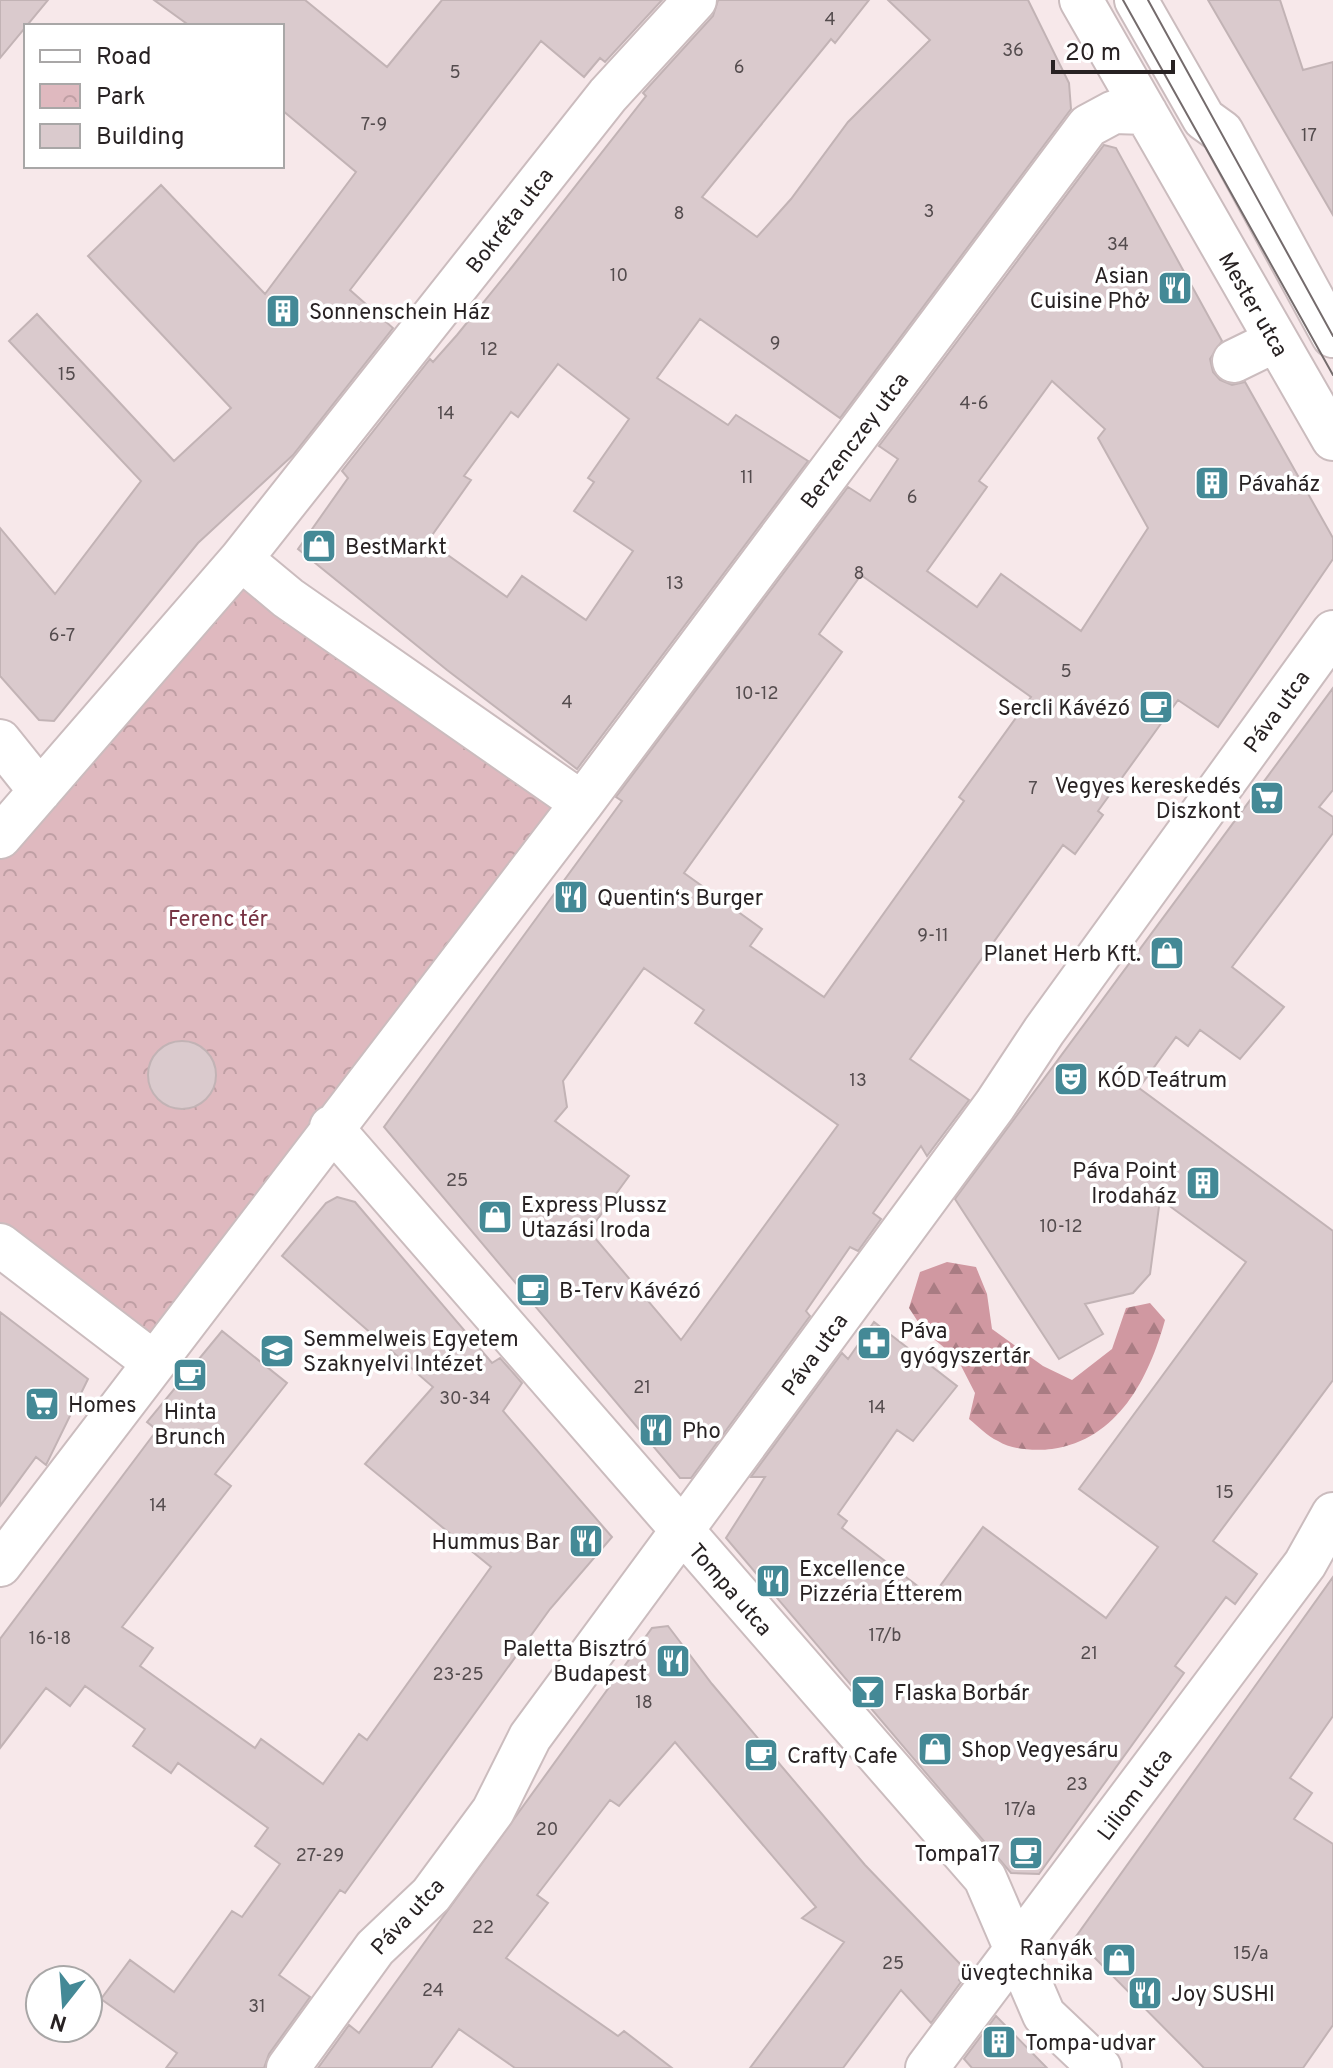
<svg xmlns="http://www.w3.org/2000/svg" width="1333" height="2068" font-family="Overpass,sans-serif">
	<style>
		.forest { fill: url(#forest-firs) }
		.park { fill: url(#park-crowns) }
		.building { fill: #dacacd; stroke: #c2b3b5; stroke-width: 2; fill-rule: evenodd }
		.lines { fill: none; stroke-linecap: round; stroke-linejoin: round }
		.minor-casing { stroke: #cbbcbe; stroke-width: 46 }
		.minor { stroke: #fff; stroke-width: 42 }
		.tram { stroke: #746b6c; stroke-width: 2 }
		.labels { text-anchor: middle; stroke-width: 7; stroke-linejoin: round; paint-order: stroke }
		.number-label { font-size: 18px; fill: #544c4e }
		.street-label { font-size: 22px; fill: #282223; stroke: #fff }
		.poi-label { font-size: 22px; fill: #282223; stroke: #fff; text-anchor: start }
		.park-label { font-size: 22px; fill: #783343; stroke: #fff }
	</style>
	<defs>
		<pattern id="forest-firs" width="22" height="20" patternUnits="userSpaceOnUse" patternTransform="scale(2)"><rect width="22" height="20" fill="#d098a1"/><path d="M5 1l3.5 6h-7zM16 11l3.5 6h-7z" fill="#a97c83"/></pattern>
		<pattern id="park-crowns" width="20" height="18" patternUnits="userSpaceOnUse" patternTransform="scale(2)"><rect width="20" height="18" fill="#dfb9bf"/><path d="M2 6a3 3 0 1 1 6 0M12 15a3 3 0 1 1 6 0" fill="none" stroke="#bf9fa4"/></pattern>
	</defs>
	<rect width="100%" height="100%" fill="#f7e8ea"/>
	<path class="forest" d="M947,1262L976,1267L987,1294L992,1329L1043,1366L1072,1380L1112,1349L1126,1308L1150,1303L1165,1320C1149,1378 1118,1440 1052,1449C1036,1451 1012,1450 998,1441C987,1436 978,1426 969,1419L975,1393L957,1358L924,1331L909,1308L920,1272Z"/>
	<path class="park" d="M241,559L582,803L153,1362L0,1245V837Z"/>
	<path class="building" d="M0,0H48L0,58Z
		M154,0H305L387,67L442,0H662L605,62L600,58L584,77L541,41L350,290L393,328L293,455L198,543L54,721L39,720L0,676V528L55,594L141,481L9,341L37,314L174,461L231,408L88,256L161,185L265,294L356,172L282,110V26H190Z
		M718,0H869L835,43L831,39L702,197L757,237L791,199L848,122L930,40L888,0H1028L1069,83L1071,109L840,418L700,319L657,378L728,425L736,415L808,461L577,769L447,670L298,549L348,478L342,471L430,359L433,362L457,335L512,267L646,96L643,93L713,16ZM558,364L629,419L588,478L594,482L574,511L633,551L586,620L522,576L507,597L428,541L471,480L464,476L511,412L518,417Z
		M1208,0H1280L1303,70L1333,62V215Z
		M1104,145L1116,148L1222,341L1210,359L1213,372L1220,380L1232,385L1245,382L1333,538V559L1218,727L1178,700L1098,811L1103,815L1075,854L1063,845L910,1059L969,1100L927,1156L921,1146L873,1213L881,1219L858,1251L850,1247L806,1311L810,1316L691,1478H680L384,1127L622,801L616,797L848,487L870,501L898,459L879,446ZM1052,381L1105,429L1098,438L1148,528L1081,631L1001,574L977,607L927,571L987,487L979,481ZM861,575L1031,697L959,797L964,801L824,997L750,946L762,929L684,873L842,652L819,634ZM644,968L704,1010L695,1023L838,1125L681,1340L589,1231L629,1176L555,1121L567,1107L563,1081Z
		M1333,688V790L1319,807L1333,817V833L1232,967L1284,1007L1240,1059L1200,1030L1188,1046L1176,1037L1139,1088L1333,1231V1380L1213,1541L1257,1574L1235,1604L1226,1597L1175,1666L1184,1673L1039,1874L1011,1873L726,1538L765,1477H751L842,1353L848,1359L874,1322L957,1386L913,1441L897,1430L838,1514L847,1521L842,1528L932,1597L983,1527L1106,1618L1158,1547L1079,1489L1246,1262L1160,1199L1150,1274L1133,1293L1085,1304L1103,1334L1059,1359L955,1199Z
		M148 1075a34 34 0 1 1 68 0a34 34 0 1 1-68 0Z
		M337,1197L355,1202L492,1363L500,1358L522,1383L503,1411L612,1537L550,1609L345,1893L340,1890L279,1975L310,1997L269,2054L264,2068H166L177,2053L101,1999L130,1960L174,1992L232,1911L242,1917L280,1864L255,1846L268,1828L178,1763L171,1773L133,1746L145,1729L85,1686L70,1706L46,1688L0,1748V1639L157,1430L147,1422L222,1331L287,1383L215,1474L231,1486L122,1627L153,1648L140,1666L255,1748L261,1739L323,1784L359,1734L367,1740L491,1567L365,1464L433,1387L282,1256L326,1203Z
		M0,1312L88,1379L46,1465L36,1457L0,1506Z
		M1333,1577V1716L1290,1778L1312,1793L1294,1819L1333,1844V2025L1303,2068H1204L1075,1938Z
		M668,1626L712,1684L865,1865L966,1970L959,1980L961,1982L931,2023L901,1990L843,2068H750L844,1942L802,1918L816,1907L675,1742L619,1806L610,1800L537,1895L548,1903L506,1958L618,2036L624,2031L672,2068H515L459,2029L431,2068H318L349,2025L359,2033L652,1628Z
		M996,2016L1047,2068H972L964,2059Z"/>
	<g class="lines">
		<g class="minor-casing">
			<path id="minor" d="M1081,0L1333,439
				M1136,0L1204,119L1222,132L1333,336
				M1234,361L1275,341
				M241,559L288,598L582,803
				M0,741L40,791
				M0,837L241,559L608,95L695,0
				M331,1127L985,1878L1044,2015L1100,2068
				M0,1245L153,1362
				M0,1565L582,803L1088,126L1114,112L1146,113
				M288,2068L375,1948L431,1895L493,1811L530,1737L995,1105L1044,1031L1333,632
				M927,2068L1305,1564L1333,1514"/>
		</g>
		<use href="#minor" class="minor"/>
		<path class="tram" d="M1123,0L1333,375
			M1148,0L1333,336"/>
	</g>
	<defs>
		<g id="restaurant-square" transform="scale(1.8)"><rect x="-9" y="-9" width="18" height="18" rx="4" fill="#448996" stroke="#fff"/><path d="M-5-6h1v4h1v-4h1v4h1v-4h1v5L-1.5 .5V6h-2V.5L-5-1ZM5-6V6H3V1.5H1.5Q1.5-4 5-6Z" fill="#fff"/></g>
		<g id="building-square" transform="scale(1.8)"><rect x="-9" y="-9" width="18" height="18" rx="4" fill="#448996" stroke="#fff"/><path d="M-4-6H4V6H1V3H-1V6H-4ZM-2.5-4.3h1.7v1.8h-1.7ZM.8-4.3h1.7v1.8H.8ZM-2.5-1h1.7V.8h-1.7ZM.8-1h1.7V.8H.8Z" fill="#fff"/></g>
		<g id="shop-square" transform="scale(1.8)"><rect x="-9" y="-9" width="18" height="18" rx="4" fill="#448996" stroke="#fff"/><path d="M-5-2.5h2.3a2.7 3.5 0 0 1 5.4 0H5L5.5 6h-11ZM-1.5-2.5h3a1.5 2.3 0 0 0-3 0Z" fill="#fff"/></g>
		<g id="cafe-square" transform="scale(1.8)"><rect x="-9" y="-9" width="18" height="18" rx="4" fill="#448996" stroke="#fff"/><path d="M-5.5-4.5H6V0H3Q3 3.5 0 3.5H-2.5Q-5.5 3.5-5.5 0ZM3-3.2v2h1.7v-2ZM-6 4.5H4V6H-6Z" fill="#fff"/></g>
		<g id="supermarket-square" transform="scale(1.8)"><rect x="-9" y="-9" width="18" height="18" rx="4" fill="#448996" stroke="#fff"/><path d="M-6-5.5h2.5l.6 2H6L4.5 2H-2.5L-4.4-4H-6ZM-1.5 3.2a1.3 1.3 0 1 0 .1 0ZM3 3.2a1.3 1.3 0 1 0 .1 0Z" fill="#fff"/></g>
		<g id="theatre-square" transform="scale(1.8)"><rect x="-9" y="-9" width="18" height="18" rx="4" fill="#448996" stroke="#fff"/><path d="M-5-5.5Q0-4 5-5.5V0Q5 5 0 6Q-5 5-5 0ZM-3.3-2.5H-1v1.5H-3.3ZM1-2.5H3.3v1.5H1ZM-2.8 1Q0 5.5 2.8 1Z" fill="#fff"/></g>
		<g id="pharmacy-square" transform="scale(1.8)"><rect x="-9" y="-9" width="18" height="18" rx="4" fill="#448996" stroke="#fff"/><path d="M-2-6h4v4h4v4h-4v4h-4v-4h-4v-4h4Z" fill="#fff"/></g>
		<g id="university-square" transform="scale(1.8)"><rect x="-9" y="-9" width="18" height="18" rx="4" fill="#448996" stroke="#fff"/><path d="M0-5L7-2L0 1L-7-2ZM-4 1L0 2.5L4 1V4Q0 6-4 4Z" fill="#fff"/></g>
		<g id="bar-square" transform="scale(1.8)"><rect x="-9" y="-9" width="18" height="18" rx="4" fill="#448996" stroke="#fff"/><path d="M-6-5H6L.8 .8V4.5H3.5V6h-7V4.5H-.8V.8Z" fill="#fff"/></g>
	</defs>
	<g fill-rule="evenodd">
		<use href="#restaurant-square" x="1175" y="288"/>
		<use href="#building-square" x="283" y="311"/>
		<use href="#building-square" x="1212" y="483"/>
		<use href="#shop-square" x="319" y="546"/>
		<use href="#cafe-square" x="1156" y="707"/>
		<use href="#supermarket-square" x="1267" y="798"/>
		<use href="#restaurant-square" x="571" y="897"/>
		<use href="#shop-square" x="1167" y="953"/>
		<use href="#theatre-square" x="1071" y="1079"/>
		<use href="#building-square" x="1203" y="1183"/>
		<use href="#shop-square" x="495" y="1217"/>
		<use href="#cafe-square" x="533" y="1290"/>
		<use href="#pharmacy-square" x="874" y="1343"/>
		<use href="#university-square" x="277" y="1351"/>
		<use href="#cafe-square" x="190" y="1375"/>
		<use href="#supermarket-square" x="42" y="1404"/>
		<use href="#restaurant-square" x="656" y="1430"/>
		<use href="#restaurant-square" x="586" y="1541"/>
		<use href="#restaurant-square" x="773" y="1581"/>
		<use href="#restaurant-square" x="673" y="1661"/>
		<use href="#bar-square" x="868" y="1692"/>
		<use href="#shop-square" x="935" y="1749"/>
		<use href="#cafe-square" x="761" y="1755"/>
		<use href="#cafe-square" x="1026" y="1853"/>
		<use href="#shop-square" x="1119" y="1960"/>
		<use href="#restaurant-square" x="1145" y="1993"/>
		<use href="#building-square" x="999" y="2042"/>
	</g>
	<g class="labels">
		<g class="number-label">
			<text x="830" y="25">4</text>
			<text x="1013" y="56">36</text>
			<text x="739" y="73">6</text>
			<text x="455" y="78">5</text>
			<text x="374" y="130">7-9</text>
			<text x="1309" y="141">17</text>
			<text x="929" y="217">3</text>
			<text x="679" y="219">8</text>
			<text x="1118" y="250">34</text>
			<text x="619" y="281">10</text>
			<text x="775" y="349">9</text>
			<text x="489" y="355">12</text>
			<text x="67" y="380">15</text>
			<text x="974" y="409">4-6</text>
			<text x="446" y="419">14</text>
			<text x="747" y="483">11</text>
			<text x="912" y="503">6</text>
			<text x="859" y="579">8</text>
			<text x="675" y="589">13</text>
			<text x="62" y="641">6-7</text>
			<text x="1066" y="677">5</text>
			<text x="757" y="699">10-12</text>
			<text x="567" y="708">4</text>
			<text x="1033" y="794">7</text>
			<text x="933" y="941">9-11</text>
			<text x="858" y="1086">13</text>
			<text x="457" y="1186">25</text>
			<text x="1061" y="1232">10-12</text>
			<text x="642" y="1393">21</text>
			<text x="465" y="1404">30-34</text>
			<text x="877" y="1413">14</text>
			<text x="1225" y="1498">15</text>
			<text x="158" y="1511">14</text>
			<text x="885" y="1641">17/b</text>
			<text x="50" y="1644">16-18</text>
			<text x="1089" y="1659">21</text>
			<text x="458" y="1680">23-25</text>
			<text x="644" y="1708">18</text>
			<text x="1077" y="1790">23</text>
			<text x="1020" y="1815">17/a</text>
			<text x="547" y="1835">20</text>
			<text x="320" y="1861">27-29</text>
			<text x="483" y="1933">22</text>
			<text x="1251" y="1959">15/a</text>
			<text x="893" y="1969">25</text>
			<text x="433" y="1996">24</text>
			<text x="257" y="2012">31</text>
		</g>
		<g class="street-label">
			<text transform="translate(509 220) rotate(-52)" y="8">Bokréta utca</text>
			<text transform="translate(1254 304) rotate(60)" y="8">Mester utca</text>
			<text transform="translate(854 440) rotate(-53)" y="8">Berzenczey utca</text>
			<text transform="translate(1276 711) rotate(-54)" y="8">Páva utca</text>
			<text transform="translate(814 1354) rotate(-54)" y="8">Páva utca</text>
			<text transform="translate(731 1589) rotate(49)" y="8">Tompa utca</text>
			<text transform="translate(1134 1794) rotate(-53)" y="8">Liliom utca</text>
			<text transform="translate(407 1916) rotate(-47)" y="8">Páva utca</text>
		</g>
		<g class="poi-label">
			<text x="1149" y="283" text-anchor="end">Asian<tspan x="1149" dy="25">Cuisine Phở</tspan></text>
			<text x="309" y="319">Sonnenschein Ház</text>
			<text x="1238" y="491">Pávaház</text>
			<text x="345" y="554">BestMarkt</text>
			<text x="1130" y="715" text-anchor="end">Sercli Kávézó</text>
			<text x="1241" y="793" text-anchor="end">Vegyes kereskedés<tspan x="1241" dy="25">Diszkont</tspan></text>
			<text x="597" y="905">Quentin‘s Burger</text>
			<text x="1141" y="961" text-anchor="end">Planet Herb Kft.</text>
			<text x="1097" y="1087">KÓD Teátrum</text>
			<text x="1177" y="1178" text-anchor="end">Páva Point<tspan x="1177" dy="25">Irodaház</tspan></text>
			<text x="521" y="1212">Express Plussz<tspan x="521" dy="25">Utazási Iroda</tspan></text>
			<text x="559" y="1298">B-Terv Kávézó</text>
			<text x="900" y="1338">Páva<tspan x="900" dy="25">gyógyszertár</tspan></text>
			<text x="303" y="1346">Semmelweis Egyetem<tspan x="303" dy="25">Szaknyelvi Intézet</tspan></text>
			<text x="68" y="1412">Homes</text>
			<text x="190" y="1419" text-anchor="middle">Hinta<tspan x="190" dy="25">Brunch</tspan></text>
			<text x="682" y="1438">Pho</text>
			<text x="560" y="1549" text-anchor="end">Hummus Bar</text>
			<text x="799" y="1576">Excellence<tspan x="799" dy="25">Pizzéria Étterem</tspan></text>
			<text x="647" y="1656" text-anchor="end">Paletta Bisztró<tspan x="647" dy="25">Budapest</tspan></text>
			<text x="894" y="1700">Flaska Borbár</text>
			<text x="961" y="1757">Shop Vegyesáru</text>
			<text x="787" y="1763">Crafty Cafe</text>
			<text x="1000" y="1861" text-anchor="end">Tompa17</text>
			<text x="1093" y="1955" text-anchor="end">Ranyák<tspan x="1093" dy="25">üvegtechnika</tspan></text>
			<text x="1171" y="2001">Joy SUSHI</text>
			<text x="1025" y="2050">Tompa-udvar</text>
		</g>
		<g class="park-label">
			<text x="218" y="926">Ferenc tér</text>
		</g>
	</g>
	<rect x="24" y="24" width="260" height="144" fill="#ffffff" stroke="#a9a7a7" stroke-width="2"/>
	<rect x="40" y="50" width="40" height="12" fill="#ffffff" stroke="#a9a7a7" stroke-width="2"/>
	<text x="96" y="64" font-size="24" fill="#282223">Road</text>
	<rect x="40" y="84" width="40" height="24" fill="url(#park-crowns)" stroke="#a9a7a7" stroke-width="2"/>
	<text x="96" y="104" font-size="24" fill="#282223">Park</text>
	<rect x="40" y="124" width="40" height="24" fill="#dacacd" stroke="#a9a7a7" stroke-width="2"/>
	<text x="96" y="144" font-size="24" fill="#282223">Building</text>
	<g transform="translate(64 2004) rotate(197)"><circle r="38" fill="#ffffff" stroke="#a9a7a7" stroke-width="2"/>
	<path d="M0-6L14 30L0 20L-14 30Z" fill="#448996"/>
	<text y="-12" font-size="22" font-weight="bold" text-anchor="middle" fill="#282223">N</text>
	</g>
	<path d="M1053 60v12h120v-12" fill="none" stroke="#282223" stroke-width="4"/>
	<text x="1065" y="60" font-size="24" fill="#282223" stroke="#ffffff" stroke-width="6" paint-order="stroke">20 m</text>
</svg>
